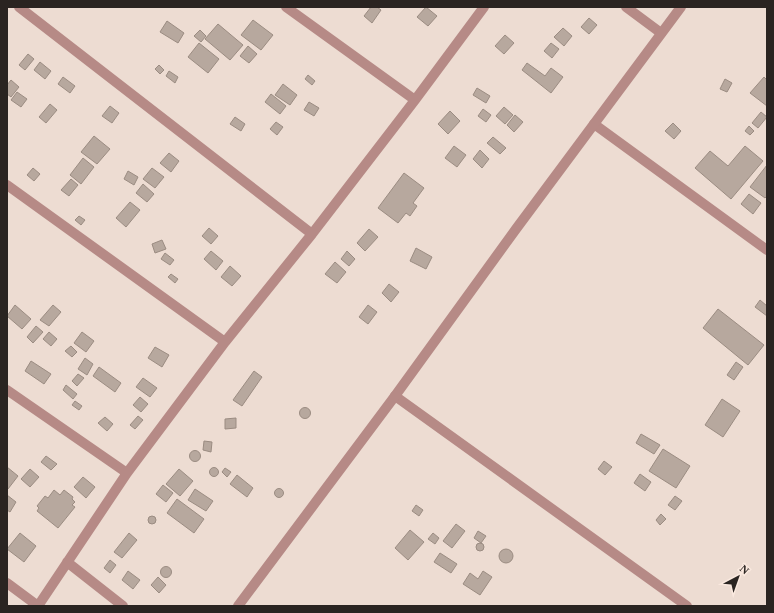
<svg xmlns="http://www.w3.org/2000/svg" width="774" height="613" font-family="Georgia,serif">
	<style>
		.building { fill: #b7a89e; stroke: #9b8c82 }
		.lines { fill: none; stroke-linecap: round; stroke-linejoin: round }
		.minor { stroke: #b68a86; stroke-width: 10 }
		.tertiary { stroke: #b68a86; stroke-width: 10 }
	</style>
	<rect width="100%" height="100%" fill="#eddcd2"/>
	<path class="building" d="M371,7H377L381,10L372,23L364,16Z
		M426,7L437,16L428,26L417,17Z
		M589,18L597,25L589,34L581,27Z
		M253,20L273,35L261,50L241,35Z
		M167,21L184,33L178,43L160,32Z
		M218,24L243,45L230,60L205,39Z
		M563,28L572,36L564,46L554,37Z
		M200,30L206,36L201,42L194,36Z
		M505,35L514,43L504,54L495,46Z
		M199,43L219,59L208,73L188,57Z
		M551,43L559,49L552,58L544,51Z
		M248,46L257,54L249,63L240,56Z
		M28,54L34,59L25,70L19,65Z
		M40,62L51,71L45,79L34,70Z
		M527,63L545,76L551,68L563,77L551,93L522,70Z
		M159,65L164,70L160,74L155,69Z
		M169,71L178,77L175,83L166,76Z
		M308,75L315,81L312,85L305,79Z
		M63,77L75,86L70,93L58,84Z
		M764,77L767,80V106L750,93Z
		M725,79L732,83L727,92L720,89Z
		M11,80L19,87L11,97L7,94V85Z
		M283,84L297,95L290,105L275,95Z
		M477,88L490,96L486,103L473,95Z
		M17,92L27,99L21,107L11,100Z
		M271,94L286,106L280,114L265,102Z
		M309,102L319,108L314,116L304,110Z
		M50,104L57,110L46,123L39,117Z
		M110,106L119,113L112,123L102,116Z
		M504,107L513,115L505,124L496,116Z
		M483,109L491,115L486,122L478,116Z
		M450,111L460,121L448,134L438,124Z
		M761,112L767,117L758,128L752,123Z
		M515,115L523,122L514,132L507,125Z
		M235,117L245,124L241,131L230,124Z
		M276,122L283,127L277,135L270,129Z
		M673,123L681,131L674,139L665,131Z
		M749,126L754,131L750,135L745,131Z
		M94,136L110,149L97,164L81,152Z
		M493,137L506,148L500,154L487,143Z
		M454,146L466,155L457,167L445,158Z
		M745,146L763,161L731,199L695,168L710,151L728,166Z
		M480,150L489,159L482,168L473,159Z
		M169,153L179,161L171,172L160,163Z
		M83,158L94,167L81,184L70,175Z
		M767,165V196L765,198L750,187Z
		M33,168L40,174L34,181L27,175Z
		M152,168L164,177L155,188L143,179Z
		M128,171L138,177L134,185L124,179Z
		M404,173L424,188L413,203L417,206L410,216L406,213L398,223L378,208Z
		M71,179L78,185L69,196L61,190Z
		M143,184L154,194L147,202L136,193Z
		M749,194L761,203L753,214L741,204Z
		M130,202L140,210L126,227L116,218Z
		M79,216L85,220L81,225L75,220Z
		M209,228L218,236L211,244L202,236Z
		M369,229L378,237L365,251L357,243Z
		M162,240L166,249L155,253L152,244Z
		M416,248L432,257L426,269L410,261Z
		M211,251L223,261L216,270L204,259Z
		M347,251L355,259L349,266L341,259Z
		M165,253L174,260L170,265L161,259Z
		M335,262L346,272L337,283L325,274Z
		M230,266L241,276L232,286L221,277Z
		M171,274L178,279L175,283L168,277Z
		M389,284L399,292L391,302L382,293Z
		M760,300L767,306V316L755,307Z
		M15,305L31,319L22,329L7,316Z
		M53,305L61,312L49,326L40,320Z
		M368,305L377,312L368,324L359,317Z
		M718,309L764,345L748,365L703,328Z
		M36,326L43,332L33,343L27,337Z
		M49,332L57,339L51,346L43,339Z
		M82,332L94,341L86,352L74,343Z
		M71,346L77,352L72,357L65,351Z
		M155,347L169,355L162,367L148,358Z
		M85,358L93,364L87,375L78,369Z
		M31,361L51,374L44,384L25,371Z
		M736,362L743,367L734,380L727,375Z
		M99,367L121,383L115,392L93,376Z
		M254,371L262,377L242,406L233,400Z
		M78,374L84,378L77,386L72,381Z
		M143,378L157,388L150,397L136,387Z
		M66,385L77,394L73,399L63,390Z
		M140,397L148,404L141,412L133,405Z
		M722,399L740,411L723,437L705,425Z
		M75,401L82,406L79,410L72,405Z
		M299.5 413a5.5 5.5 0 1 1 11 0a5.5 5.5 0 1 1-11 0Z
		M138,416L143,420L135,429L130,425Z
		M105,417L113,424L107,431L98,423Z
		M236,418V428L225,429V419Z
		M641,434L660,445L654,454L636,443Z
		M204,441L212,442L211,452L203,450Z
		M663,449L690,466L676,488L649,471Z
		M189.5 456a5.5 5.5 0 1 1 11 0a5.5 5.5 0 1 1-11 0Z
		M46,456L57,464L51,470L41,462Z
		M604,461L612,467L605,475L598,469Z
		M7,467L18,476L8,489L7,488Z
		M209.5 472a4.5 4.5 0 1 1 9 0a4.5 4.5 0 1 1-9 0Z
		M225,468L231,472L227,477L222,472Z
		M30,469L39,477L30,487L21,479Z
		M179,469L193,481L180,496L166,484Z
		M640,474L651,482L645,491L634,483Z
		M237,475L253,488L247,497L230,484Z
		M83,477L95,487L86,498L74,487Z
		M163,485L173,493L166,502L156,494Z
		M274.5 493a4.5 4.5 0 1 1 9 0a4.5 4.5 0 1 1-9 0Z
		M195,489L213,501L206,511L188,500Z
		M54,490L60,495L64,490L73,497L72,499L75,502L72,505L75,507L58,528L37,511L39,508L37,506L45,496L48,498Z
		M7,495L16,502L10,512L7,510Z
		M675,496L682,501L675,510L668,505Z
		M177,499L204,519L194,533L167,513Z
		M416,505L423,510L419,516L412,511Z
		M661,514L666,519L660,525L656,520Z
		M148 520a4 4 0 1 1 8 0a4 4 0 1 1-8 0Z
		M456,524L465,531L452,548L443,541Z
		M410,530L424,542L408,560L395,548Z
		M478,531L486,536L481,543L474,538Z
		M20,533L36,546L24,562L7,549Z
		M129,533L137,540L122,558L114,552Z
		M433,533L439,538L435,544L428,539Z
		M476 547a4 4 0 1 1 8 0a4 4 0 1 1-8 0Z
		M499 556a7 7 0 1 1 14 0a7 7 0 1 1-14 0Z
		M440,553L457,564L451,573L434,562Z
		M110,560L116,565L110,573L104,568Z
		M160.5 572a5.5 5.5 0 1 1 11 0a5.5 5.5 0 1 1-11 0Z
		M128,571L140,580L133,589L122,580Z
		M483,571L492,577L480,595L463,584L470,573L478,579Z
		M158,577L166,585L159,593L151,585Z"/>
	<g class="lines">
		<path class="minor" d="M19,7L312,234
			M286,7L415,100
			M626,7L661,33
			M594,124L767,250
			M7,185L225,342
			M7,390L127,473
			M395,396L687,606
			M67,562L123,606
			M7,583L38,606
			M38,606L127,473L225,342L312,234L415,100L484,7"/>
		<path class="tertiary" d="M238,606L395,396L516,229L681,7"/>
	</g>
	<rect width="774" height="613" fill="none" stroke="#2a2421" stroke-width="16"/>
	<g transform="translate(738 577) rotate(41)" stroke="#fae9df" stroke-width="3" paint-order="stroke">
	<path d="M0-3L7 15L0 10L-7 15Z" fill="#2a2421"/>
	<text y="-6" font-size="11" font-weight="bold" text-anchor="middle" fill="#2a2421">N</text>
	</g>
</svg>
